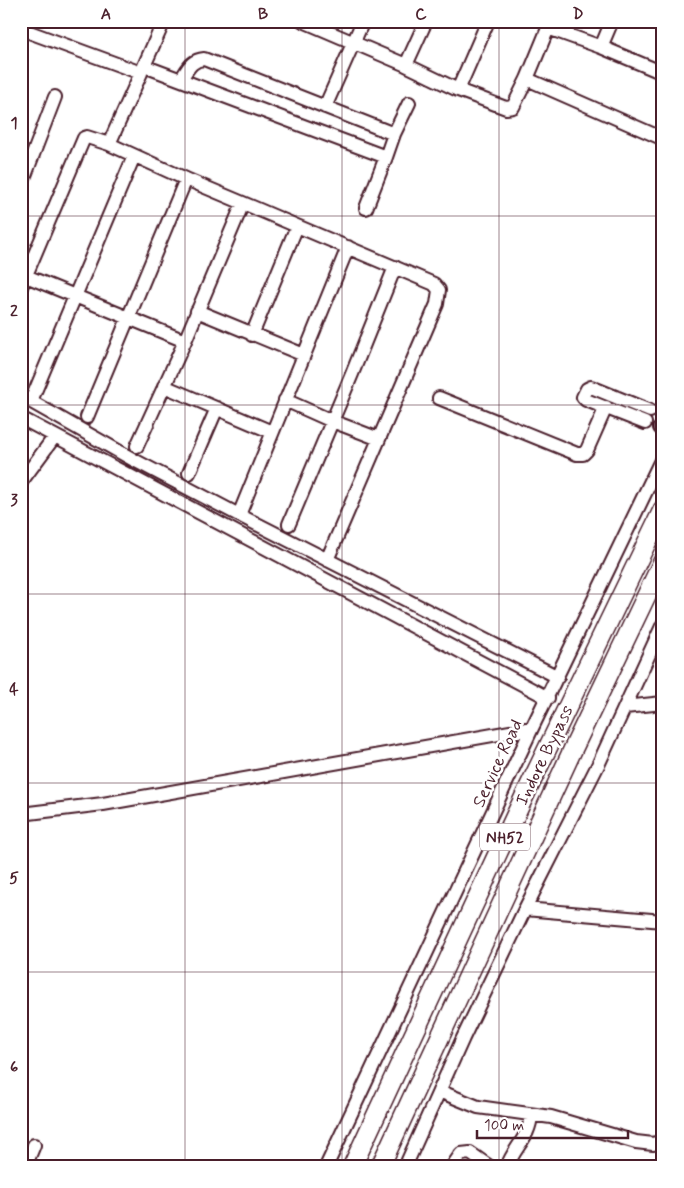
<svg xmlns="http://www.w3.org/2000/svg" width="684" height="1188" font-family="Mynerve,sans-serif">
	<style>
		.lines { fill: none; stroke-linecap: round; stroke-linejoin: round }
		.minor-tunnel { stroke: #dbd2d5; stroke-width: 12; stroke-dasharray: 12 6; stroke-linecap: butt }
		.minor-casing { stroke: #4a1f2b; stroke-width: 16 }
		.highway-casing { stroke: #4a1f2b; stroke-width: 21 }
		.minor { stroke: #fff; stroke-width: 12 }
		.highway { stroke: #fff; stroke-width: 18 }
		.grid { fill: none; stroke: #4a1f2b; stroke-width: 1; stroke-opacity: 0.55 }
		.labels { text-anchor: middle; stroke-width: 5; stroke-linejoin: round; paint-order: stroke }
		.shield { fill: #fff; stroke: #80626b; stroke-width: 1 }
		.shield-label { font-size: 16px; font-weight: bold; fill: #4a1f2b }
		.street-label { font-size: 18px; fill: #4a1f2b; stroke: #fff }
		.neatline { fill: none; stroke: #4a1f2b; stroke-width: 2 }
		.grid-label { font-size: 16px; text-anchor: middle; font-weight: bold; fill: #4a1f2b }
	</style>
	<rect width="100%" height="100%" fill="#fff"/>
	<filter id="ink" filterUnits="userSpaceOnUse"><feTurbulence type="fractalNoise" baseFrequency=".02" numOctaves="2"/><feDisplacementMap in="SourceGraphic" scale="10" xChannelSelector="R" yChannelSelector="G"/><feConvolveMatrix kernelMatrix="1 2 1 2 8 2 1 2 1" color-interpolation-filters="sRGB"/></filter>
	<g filter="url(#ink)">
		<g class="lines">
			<path class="minor-tunnel" d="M650,411L663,416"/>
			<g class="minor-casing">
				<path id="minor" d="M164,21L144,66L386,157L394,134L204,59C191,60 188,69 181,79
					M303,21L406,65L426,21
					M548,28L601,47L612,21
					M21,29L141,73L109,144
					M601,47L663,73
					M406,65L458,90L506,108L513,107L527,79L551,21
					M527,79L659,137
					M458,90L488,21
					M325,107L363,21
					M394,134L409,103
					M21,186L55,97
					M243,203L297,226L252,335
					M366,208L386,157
					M297,226L434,284L439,290L437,304L327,560
					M26,276L185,341
					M21,287L84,138L87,137L109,144L186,179L87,417
					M197,311L304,355
					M164,386L272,432
					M21,396L134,460L239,515L558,677
					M439,398L577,454H583L587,450L606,407
					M285,400L332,421L379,439
					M31,401L134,156
					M21,418L548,698
					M645,423L586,400L583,397L587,389L591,387L650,411
					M660,428L663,430
					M137,446L185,341L243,203L186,179
					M189,473L217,408
					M21,482L55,436
					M239,515L348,247
					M289,524L352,374L395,267
					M625,707L663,703
					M21,814L103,804L532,728
					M525,909L663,921
					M439,1091L478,1107L551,1117L636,1142L653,1144L663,1141
					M25,1167L34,1145
					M326,1167L532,728L663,456
					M405,1167L463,1038L525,909L599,763L663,624
					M452,1167L461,1154L470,1153L490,1167
					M507,1167C514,1147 530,1137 531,1115"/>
			</g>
			<g class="highway-casing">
				<path id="highway" d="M352,1167L524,797L663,509
					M380,1167L573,749L663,561"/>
			</g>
			<use href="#minor" class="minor"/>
			<use href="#highway" class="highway"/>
		</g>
	</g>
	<path class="grid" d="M185,21V1167M342,21V1167M499,21V1167M21,216H663M21,405H663M21,594H663M21,783H663M21,972H663"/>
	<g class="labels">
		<rect class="shield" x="480" y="823.5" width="50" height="27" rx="4"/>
		<g class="shield-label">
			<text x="505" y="843">NH52</text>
		</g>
		<g class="street-label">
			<text transform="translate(544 755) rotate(-64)" y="6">Indore Bypass</text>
			<text transform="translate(497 763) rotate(-65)" y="6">Service Road</text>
		</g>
	</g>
	<rect width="684" height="1188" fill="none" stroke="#fff" stroke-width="55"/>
	<path d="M477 1130v8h151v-8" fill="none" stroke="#4a1f2b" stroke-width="2.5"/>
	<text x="484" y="1130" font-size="15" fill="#4a1f2b" stroke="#ffffff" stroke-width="4" paint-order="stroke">100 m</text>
	<rect x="28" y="28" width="628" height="1132" class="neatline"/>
	<g class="grid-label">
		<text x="106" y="19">A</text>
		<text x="263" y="19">B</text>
		<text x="421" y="19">C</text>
		<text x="578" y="19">D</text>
		<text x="14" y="128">1</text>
		<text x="14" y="316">2</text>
		<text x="14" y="505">3</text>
		<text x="14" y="694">4</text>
		<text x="14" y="883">5</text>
		<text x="14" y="1072">6</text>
	</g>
</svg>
